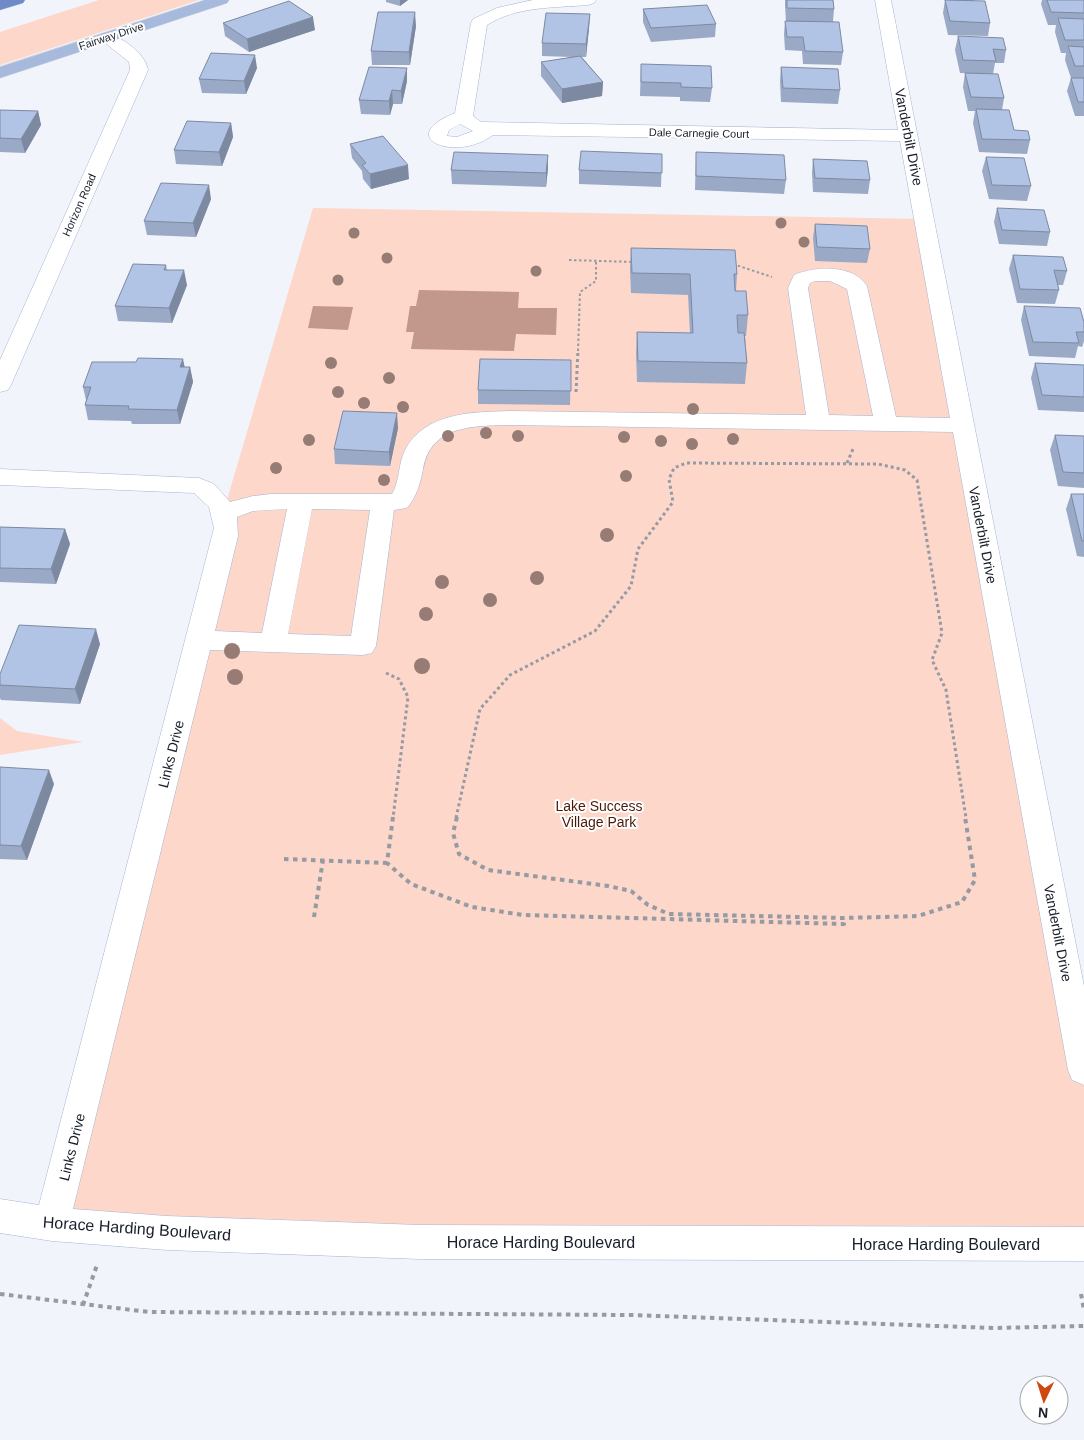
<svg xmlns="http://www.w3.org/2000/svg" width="1084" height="1440" font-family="Arial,sans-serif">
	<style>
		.green { fill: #fcd7ca }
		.water { fill: #c1988b }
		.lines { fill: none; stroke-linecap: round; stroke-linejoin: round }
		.minor-casing { stroke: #a5b5d4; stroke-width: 1 }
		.major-casing { stroke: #d1d2d4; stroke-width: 1 }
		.highway-casing { stroke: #d1d2d4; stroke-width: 1 }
		.path-far2 { stroke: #969aa3; stroke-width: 2; stroke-dasharray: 2.5 2.5; stroke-linecap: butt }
		.path-far1 { stroke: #969aa3; stroke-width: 3; stroke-dasharray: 3 3; stroke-linecap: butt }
		.path { stroke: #969aa3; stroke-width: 4; stroke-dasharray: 4.5 4.5; stroke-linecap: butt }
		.minor { fill: #fff; fill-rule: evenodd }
		.major { fill: #a8b9de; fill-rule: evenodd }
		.highway { fill: #6e8bc8; fill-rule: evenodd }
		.tree { fill: #967c75 }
		.wall { fill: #99a9c6 }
		.shaded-wall { fill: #7d89a1 }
		.building { fill: #b2c4e6; stroke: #7d89a1 }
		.labels { text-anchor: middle; stroke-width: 4; stroke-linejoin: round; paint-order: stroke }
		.far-street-label { font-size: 11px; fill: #181e2a; stroke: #fff }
		.street-label { font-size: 14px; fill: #181e2a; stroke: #fff }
		.park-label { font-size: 14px; fill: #4c1907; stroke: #fff }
		.near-street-label { font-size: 16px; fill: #181e2a; stroke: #fff }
	</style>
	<rect width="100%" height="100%" fill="#f1f4fb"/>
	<path class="green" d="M99,0H199L0,65V32Z
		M313,208L923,219L1084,1073V1246L52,1224L224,510Z
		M0,718L17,731L83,742L0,755Z"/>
	<path class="water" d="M419,290L519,292L518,308H557L556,335L516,334L514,351L411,349L414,332H406L410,306H416Z
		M313,306L353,307L348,330L308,328Z"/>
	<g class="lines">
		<g class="minor-casing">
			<path id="minor" d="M533,0H596L594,3L588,5C554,8 517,6 487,25L473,116L481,122L898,130L875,0H891L1084,986V1085L1072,1080L1068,1070L953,432L511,425C475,426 431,424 423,469C420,484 417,496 407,508L394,510L376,646L372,653L363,655L210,650L73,1209L167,1216L420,1225L1084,1227V1261L420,1259L167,1250L52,1241L0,1233V1199L39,1205L214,528L209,507L194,493L0,485V469L199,478L214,484L230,502L253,496L271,494H392C400,481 398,464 405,450C425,412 473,412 511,411L806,415L788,288L794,275C815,266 853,264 867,286L896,417L950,418L900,141L493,135C456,163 393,138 455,113L471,23L473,19L497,8ZM460,124L473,131L457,137L447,136L449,130ZM815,281H830L847,289L873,416L829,415L808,288L810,283ZM287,509L262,633L215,631L238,536L237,517L253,511ZM312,509L370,510L351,636L288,634Z
				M107,33C122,37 146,54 148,70L11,385L8,390L0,392V360L130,70L129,62L99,38L101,34Z"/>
		</g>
		<g class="major-casing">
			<path id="major" d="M205,0H229L227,3L0,78V67Z"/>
		</g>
		<g class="highway-casing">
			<path id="highway" d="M0,0H25L23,3L0,10Z"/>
		</g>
		<path class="path-far2" d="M569,260L634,262
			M733,264L772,277
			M578,351L580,292L596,281V261"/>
		<path class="path-far1" d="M576,392L578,350
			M847,463L853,449
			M386,673L399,679L408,697L393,818
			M456,818L480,709L510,675L595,631L631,586L638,549L673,502L669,479L674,468L686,463L878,464L905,470L917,480L942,633L932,660L946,690L966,818"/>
		<path class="path" d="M393,817L387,863L411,884L472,907L523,915L844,924V918
			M457,817L453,833L459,854L488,870L608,886L631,891L648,905L669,914L844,918L918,916L962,902L975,880L965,817
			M284,859L387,863
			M314,917L323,860
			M0,1294L149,1312L631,1315L994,1328L1084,1326
			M1081,1294L1084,1310
			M83,1305L97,1265"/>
		<use href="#minor" class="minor"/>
		<use href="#major" class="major"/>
		<use href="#highway" class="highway"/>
	</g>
	<g class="tree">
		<circle cx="781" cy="223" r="5.5"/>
		<circle cx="354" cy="233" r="5.5"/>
		<circle cx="804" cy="242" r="5.5"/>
		<circle cx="387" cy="258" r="5.5"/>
		<circle cx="536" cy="271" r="5.5"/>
		<circle cx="338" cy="280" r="5.5"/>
		<circle cx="331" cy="363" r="6"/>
		<circle cx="389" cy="378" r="6"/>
		<circle cx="338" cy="392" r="6"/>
		<circle cx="364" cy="403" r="6"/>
		<circle cx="403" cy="407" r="6"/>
		<circle cx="693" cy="409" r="6"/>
		<circle cx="486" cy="433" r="6"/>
		<circle cx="448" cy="436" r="6"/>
		<circle cx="518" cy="436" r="6"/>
		<circle cx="624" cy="437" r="6"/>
		<circle cx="733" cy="439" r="6"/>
		<circle cx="309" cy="440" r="6"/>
		<circle cx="661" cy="441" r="6"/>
		<circle cx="692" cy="444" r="6"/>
		<circle cx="276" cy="468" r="6"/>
		<circle cx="626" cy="476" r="6"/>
		<circle cx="384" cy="480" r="6"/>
		<circle cx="607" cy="535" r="7"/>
		<circle cx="537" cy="578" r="7"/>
		<circle cx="442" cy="582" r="7"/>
		<circle cx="490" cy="600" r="7"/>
		<circle cx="426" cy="614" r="7"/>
		<circle cx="232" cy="651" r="8"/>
		<circle cx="422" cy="666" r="8"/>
		<circle cx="235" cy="677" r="8"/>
	</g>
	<path class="wall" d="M386,0H408L400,6L386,2Z
		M785,0H833L834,9L833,22L843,52L841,65L803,64L802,51L785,50L784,34L785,21H786L785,5Z
		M944,0H973L990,23L988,36L948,35L943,13L945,0Z
		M1042,0H1084V116H1075L1067,91L1071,78L1065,60L1066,53H1061L1055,32L1056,25H1048L1041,4Z
		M643,9L716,24L715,37L651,42L643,22Z
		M590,14L589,28L586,57H582L603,82L602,96L562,103L541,76V62L572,57L542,56V43Z
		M223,23L315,30L249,52L225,36Z
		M416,26L410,65H372L371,51Z
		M958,36L1006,50L1004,63H995L993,74L1004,98L1002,110L1014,130L1030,140L1027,154L979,152L973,123L975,111H968L963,87L965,73H960L955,50Z
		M641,64L712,88L710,102L680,101V97L640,96Z
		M781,67L840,90L838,104L781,102L780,81Z
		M257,68L246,94L202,93L199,79Z
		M407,68V81L402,104H393L390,115L361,114L359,100Z
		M0,110L38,111L41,125L25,153L0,152Z
		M231,123L233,137L222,166L176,164L174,150Z
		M350,144L409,179L371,189L363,179L362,171L352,158Z
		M696,152L786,180L784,194L695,190Z
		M662,154L661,187L579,184V170Z
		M986,157L1031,186L1027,201L989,199L982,171Z
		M813,159L870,180L868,194L813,192L812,173Z
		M548,168L546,187L452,184L451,170Z
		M211,199L196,237L147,235L144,221Z
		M997,208L1050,232L1047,246L999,244L994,222Z
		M815,224L870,249L867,263L815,261L813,238Z
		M631,248L737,274L736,291L748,315L746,336H745L747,363L745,384L637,382L636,353L637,332L690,333L688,295L631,293L630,269Z
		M1013,255L1067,271L1063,285H1058L1059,290L1055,304L1017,303L1009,269Z
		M166,265L167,270L187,285L172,323L118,321L115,306Z
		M1024,306L1084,322V341L1082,347L1078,346L1075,358L1029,356L1021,320Z
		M571,360L570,405L478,404V390Z
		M1035,363L1084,365V412L1038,410L1031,378Z
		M184,367H190L193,382L180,424H132L131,421L88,420L85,405L86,400L83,387Z
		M398,428L390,466L335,464L334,449Z
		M1055,435L1084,436V488L1058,486L1050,450Z
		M1071,494H1084V557L1077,556L1066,509Z
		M0,527L65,529L70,544L56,584L0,582Z
		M100,644L80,704L1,700L0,698V674Z
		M0,767L54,784L27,860L0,859Z"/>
	<path class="shaded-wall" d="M400,0H408L400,6Z
		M415,12L416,26L410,65L409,52Z
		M590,14L589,28L586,57V44Z
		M313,17L315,30L249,52L247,39Z
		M255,55L257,68L246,94L244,81Z
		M407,68V81L402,104L401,91Z
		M603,82L602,96L562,103V89Z
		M392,90L393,104L390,115L389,101Z
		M38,111L41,125L25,153L21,139Z
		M231,123L233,137L222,166L219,152Z
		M548,155V168L546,187V173Z
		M408,165L409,179L371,189L370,174Z
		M209,185L211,199L196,237L193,223Z
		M184,270L187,285L172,323L169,308Z
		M183,359L186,373L180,367Z
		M190,367L193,382L180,424L177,410Z
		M397,413L398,428L390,466L389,452Z
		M65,529L70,544L56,584L51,569Z
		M96,629L100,644L80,704L75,689Z
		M49,770L54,784L27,860L21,846Z"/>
	<path class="building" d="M787,0H833L834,9L787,8Z
		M945,0L985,1L990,23L950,21Z
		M1047,0H1084V13L1051,12Z
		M289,1L313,17L247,39L223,23Z
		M707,5L716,24L651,28L643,9Z
		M378,12H415L409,52L371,51Z
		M546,13L590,14L586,44L542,43Z
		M1058,18L1084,19V40H1065Z
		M785,21L839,22L843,52L805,51L803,37H787Z
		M958,36L1003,38L1006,50L993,49L996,61L963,60Z
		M1068,46L1084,47V66H1075Z
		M211,53L255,55L244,81L199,79Z
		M580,56L603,82L562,89L541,62Z
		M641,64L711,66L712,88L681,87V83L641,82Z
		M369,67L407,68L401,91L392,90L389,101L359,100Z
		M781,67L838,69L840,90L783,88Z
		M965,73L998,74L1004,98L971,97Z
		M1071,78H1084V102H1078Z
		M976,109L1009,110L1014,130L1028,131L1030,140L982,139Z
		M0,110L38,111L21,139L0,138Z
		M187,121L231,123L219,152L174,150Z
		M383,136L408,165L370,174L362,165L366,163L350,144Z
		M581,151L662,154V173L579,170Z
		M454,152L548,155L546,173L451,170Z
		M696,152L784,155L786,180L696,176Z
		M986,157L1024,158L1031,186L992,185Z
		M813,159L867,161L870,180L815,178Z
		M161,183L209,185L193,223L144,221Z
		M997,208L1044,210L1050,232L1002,230Z
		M815,224L867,226L870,249L817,247Z
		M631,248L735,250L737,274H734L735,291H746L748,315H737L738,333H744L747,363L638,361L637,332L693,333L690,274L632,273Z
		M1013,255L1063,257L1067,271L1054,270L1059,290L1020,289Z
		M133,264L166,265L164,270H184L169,308L115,306Z
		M1024,306L1080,308L1084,322V332H1076L1079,343L1033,342Z
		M138,358L183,359L180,367H190L177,410L128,409L129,406L85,405L91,387H83L92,362H136Z
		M480,359L571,360V391L478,390Z
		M1035,363L1084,365V397L1042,395Z
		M343,411L397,413L389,452L334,449Z
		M1055,435L1084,436V473L1063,472Z
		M1071,494H1084V541H1082Z
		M0,527L65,529L51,569L0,568Z
		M19,625L96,629L75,689L0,685V674Z
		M0,767L49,770L21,846L0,845Z"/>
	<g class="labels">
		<g class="far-street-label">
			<text transform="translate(111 36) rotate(-18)" y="4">Fairway Drive</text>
			<text transform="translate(699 133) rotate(1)" y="4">Dale Carnegie Court</text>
			<text transform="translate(79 205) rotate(-66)" y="4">Horizon Road</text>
		</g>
		<g class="street-label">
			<text transform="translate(909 137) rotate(79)" y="5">Vanderbilt Drive</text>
			<text transform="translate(983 535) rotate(79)" y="5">Vanderbilt Drive</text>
			<text transform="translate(171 754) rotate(-76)" y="5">Links Drive</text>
			<text transform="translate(1058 933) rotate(79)" y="5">Vanderbilt Drive</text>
			<text transform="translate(72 1147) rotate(-76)" y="5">Links Drive</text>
		</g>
		<g class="park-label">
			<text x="599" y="811">Lake Success<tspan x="599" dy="16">Village Park</tspan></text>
		</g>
		<g class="near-street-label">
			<text transform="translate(137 1228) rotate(4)" y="6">Horace Harding Boulevard</text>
			<text x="541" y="1248">Horace Harding Boulevard</text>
			<text x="946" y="1250">Horace Harding Boulevard</text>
		</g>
	</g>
	<g transform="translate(1044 1400) rotate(184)"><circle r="24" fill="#ffffff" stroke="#a3a5aa"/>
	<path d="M0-4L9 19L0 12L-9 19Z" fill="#cf490f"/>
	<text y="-8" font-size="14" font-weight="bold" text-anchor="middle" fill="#181e2a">N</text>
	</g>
</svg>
